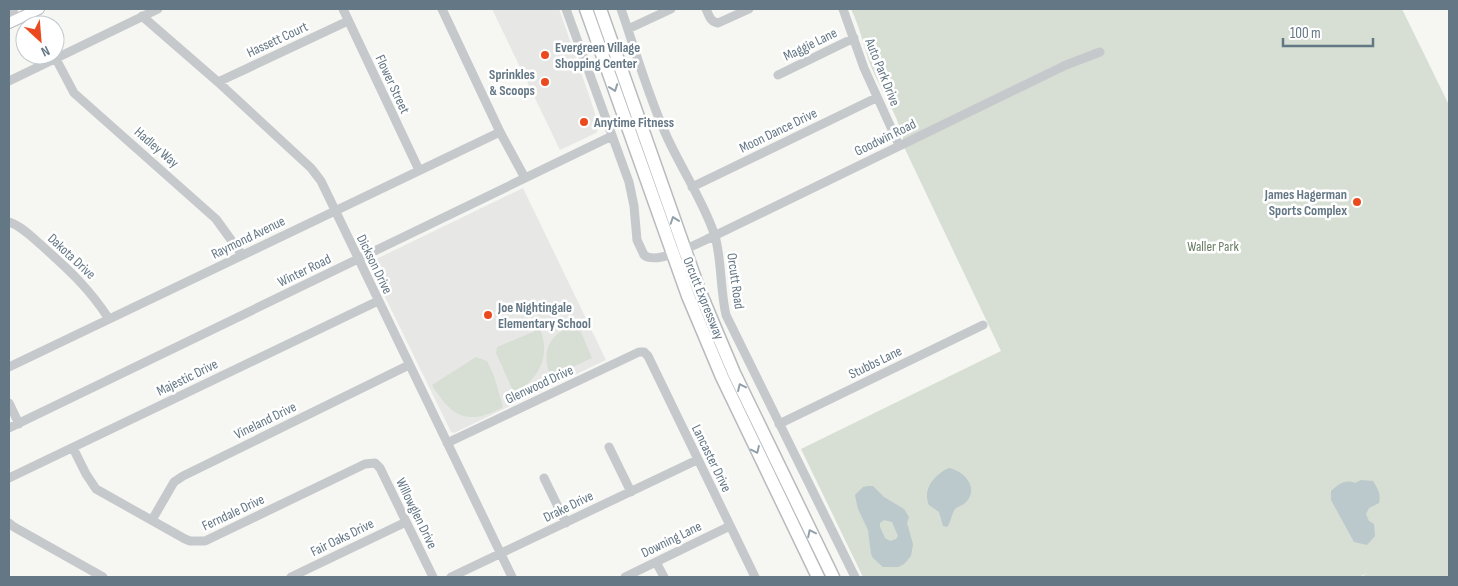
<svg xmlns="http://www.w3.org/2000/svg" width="1458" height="586" font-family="'Sofia Sans Condensed',sans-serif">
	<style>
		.built { fill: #e7e8e6 }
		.green { fill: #d7ded3 }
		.water { fill: #bbc8cc; fill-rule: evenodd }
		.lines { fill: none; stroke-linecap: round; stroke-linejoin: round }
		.major-casing { stroke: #b8bcc0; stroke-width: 12 }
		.highway-casing { stroke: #b8bbbe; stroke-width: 15 }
		.minor { stroke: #c6c9cc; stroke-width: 9 }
		.major { stroke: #fff; stroke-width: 10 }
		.highway { stroke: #fff; stroke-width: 12 }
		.oneway { stroke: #92a0aa }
		.poi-dot { fill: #eb4a1e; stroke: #fff; stroke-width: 2 }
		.labels { text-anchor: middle; stroke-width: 5; stroke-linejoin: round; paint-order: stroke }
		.street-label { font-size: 14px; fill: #647785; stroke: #fff }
		.poi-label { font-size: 14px; font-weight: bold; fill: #647785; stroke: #fff; text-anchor: start }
		.park-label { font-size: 14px; fill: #687c63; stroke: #fff }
	</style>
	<rect width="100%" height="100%" fill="#f6f6f2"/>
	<path class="built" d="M492,9H559L591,101L599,127L596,133L560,150Z
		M523,188L606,360L454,433L451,432L370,266L372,261Z"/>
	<path class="green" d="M851,9H1402L1449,105V577H1361L1368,573L1358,577H863L801,449L1001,351L905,149C902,121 884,96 873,71C864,50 861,29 851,9Z
		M577,323L592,358L551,377C539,350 551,333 577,323Z
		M540,329C551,356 539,380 514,393L496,353L497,347Z
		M476,357L487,361L494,376L503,407C469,426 452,418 432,385Z"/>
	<path class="water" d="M949,468C965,471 980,489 965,503C962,506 958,506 955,509C951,515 951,522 947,527L943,526L939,512L929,505C922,489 935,474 949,468Z
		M1361,480L1373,481C1378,489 1381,494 1379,503L1369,508L1366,514L1369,521L1374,524L1375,536L1367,545L1354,542L1331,500V491C1339,484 1345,479 1355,483Z
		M868,486H873L884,497L904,509L909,517L907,523L913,544L911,556L904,564L898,567H883L873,558L871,554L868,530L858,509L855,495L863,487ZM884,520L892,522L898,536L896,539L890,541L885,538L880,527V523Z"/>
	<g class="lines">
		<g class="major-casing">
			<path id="major" d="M9,23L39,9"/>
		</g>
		<g class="highway-casing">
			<path id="highway" d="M586,9L688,296L722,377L818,577
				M600,9L699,290L734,373L833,577"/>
		</g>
		<path class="minor" d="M12,9L17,19
			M343,9L419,170
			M442,9L500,132L525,178
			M566,9L629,182L634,206L637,240L644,255C657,266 700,242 714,236L1066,65L1100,52
			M621,9C636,52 648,96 667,137C682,170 704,202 715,236C722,262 720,289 726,315L855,577
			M706,9C709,15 710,22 718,23L749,9
			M843,9L864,68L899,145
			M142,16L218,82L311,168L321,181L512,577
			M628,29L671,9
			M56,59L74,93L216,219L242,255
			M778,75L854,38
			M9,81L158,9
			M218,82L348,21
			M692,187L876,98
			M9,222C21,226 31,236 40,244C68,269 89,288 109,319
			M9,367L500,132
			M9,403L19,424
			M779,424L983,325
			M9,428L612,136
			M447,443L639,352H644L648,356L755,577
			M609,447L631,492
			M73,448L86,474L96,489L185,539L190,541H205L365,464L375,463L380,468L433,577
			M9,478L378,301
			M544,478L566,523
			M152,520L174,482L183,476L409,365
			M9,523L14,527L103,577
			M656,562L664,577
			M291,577L406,522
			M451,577L697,460
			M625,577L730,526"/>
		<use href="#major" class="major"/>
		<use href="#highway" class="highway"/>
	</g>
	<defs><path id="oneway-chevron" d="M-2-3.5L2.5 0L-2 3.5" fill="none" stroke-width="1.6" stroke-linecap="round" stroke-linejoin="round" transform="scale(1.25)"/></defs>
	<g class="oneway">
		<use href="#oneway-chevron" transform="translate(614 88) rotate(70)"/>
		<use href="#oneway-chevron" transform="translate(674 220) rotate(-109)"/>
		<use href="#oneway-chevron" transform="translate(741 387) rotate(-115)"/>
		<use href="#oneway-chevron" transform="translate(756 450) rotate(65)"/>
		<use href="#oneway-chevron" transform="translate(811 533) rotate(-116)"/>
	</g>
	<g class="poi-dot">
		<circle cx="545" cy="55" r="5"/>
		<circle cx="545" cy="82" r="5"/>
		<circle cx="584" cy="122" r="5"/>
		<circle cx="1357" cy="202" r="5"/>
		<circle cx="488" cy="315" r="5"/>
	</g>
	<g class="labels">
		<g class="street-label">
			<text transform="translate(277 39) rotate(-25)" y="5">Hassett Court</text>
			<text transform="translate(810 44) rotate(-26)" y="5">Maggie Lane</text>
			<text transform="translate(883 72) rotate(68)" y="5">Auto Park Drive</text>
			<text transform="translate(393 84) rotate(65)" y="5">Flower Street</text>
			<text transform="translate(778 130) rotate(-26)" y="5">Moon Dance Drive</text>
			<text transform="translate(885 137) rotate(-26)" y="5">Goodwin Road</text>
			<text transform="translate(157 147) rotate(41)" y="5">Hadley Way</text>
			<text transform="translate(248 237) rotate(-26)" y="5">Raymond Avenue</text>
			<text transform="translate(72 256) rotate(43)" y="5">Dakota Drive</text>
			<text transform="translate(375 264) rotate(64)" y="5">Dickson Drive</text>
			<text transform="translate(304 270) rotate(-26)" y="5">Winter Road</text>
			<text transform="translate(736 281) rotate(82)" y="5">Orcutt Road</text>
			<text transform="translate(704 298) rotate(68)" y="5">Orcutt Expressway</text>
			<text transform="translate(875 362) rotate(-26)" y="5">Stubbs Lane</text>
			<text transform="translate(187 377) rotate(-26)" y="5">Majestic Drive</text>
			<text transform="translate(539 384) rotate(-25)" y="5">Glenwood Drive</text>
			<text transform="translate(265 420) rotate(-26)" y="5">Vineland Drive</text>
			<text transform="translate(712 458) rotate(64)" y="5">Lancaster Drive</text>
			<text transform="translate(568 506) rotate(-26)" y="5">Drake Drive</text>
			<text transform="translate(233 512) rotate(-25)" y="5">Ferndale Drive</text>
			<text transform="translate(417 513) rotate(64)" y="5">Willowglen Drive</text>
			<text transform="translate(342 537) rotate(-26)" y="5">Fair Oaks Drive</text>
			<text transform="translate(671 539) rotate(-26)" y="5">Downing Lane</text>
		</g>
		<g class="poi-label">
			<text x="555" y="52">Evergreen Village<tspan x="555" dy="16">Shopping Center</tspan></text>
			<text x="535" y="79" text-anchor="end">Sprinkles<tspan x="535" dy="16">&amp; Scoops</tspan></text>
			<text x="594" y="127">Anytime Fitness</text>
			<text x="1347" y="199" text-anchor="end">James Hagerman<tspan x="1347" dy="16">Sports Complex</tspan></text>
			<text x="498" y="312">Joe Nightingale<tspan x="498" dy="16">Elementary School</tspan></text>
		</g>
		<g class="park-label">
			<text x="1213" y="251">Waller Park</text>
		</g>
	</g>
	<rect width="1458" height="586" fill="none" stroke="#647785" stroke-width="20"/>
	<g transform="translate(40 40) rotate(154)"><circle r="24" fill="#ffffff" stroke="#c1c9ce"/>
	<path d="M0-4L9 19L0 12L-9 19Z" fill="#eb4a1e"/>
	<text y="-8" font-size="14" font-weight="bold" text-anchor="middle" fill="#647785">N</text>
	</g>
	<path d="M1283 38v8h90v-8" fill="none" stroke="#647785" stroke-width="2.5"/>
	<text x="1290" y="38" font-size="15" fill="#647785" stroke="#ffffff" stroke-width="4" paint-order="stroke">100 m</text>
</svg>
